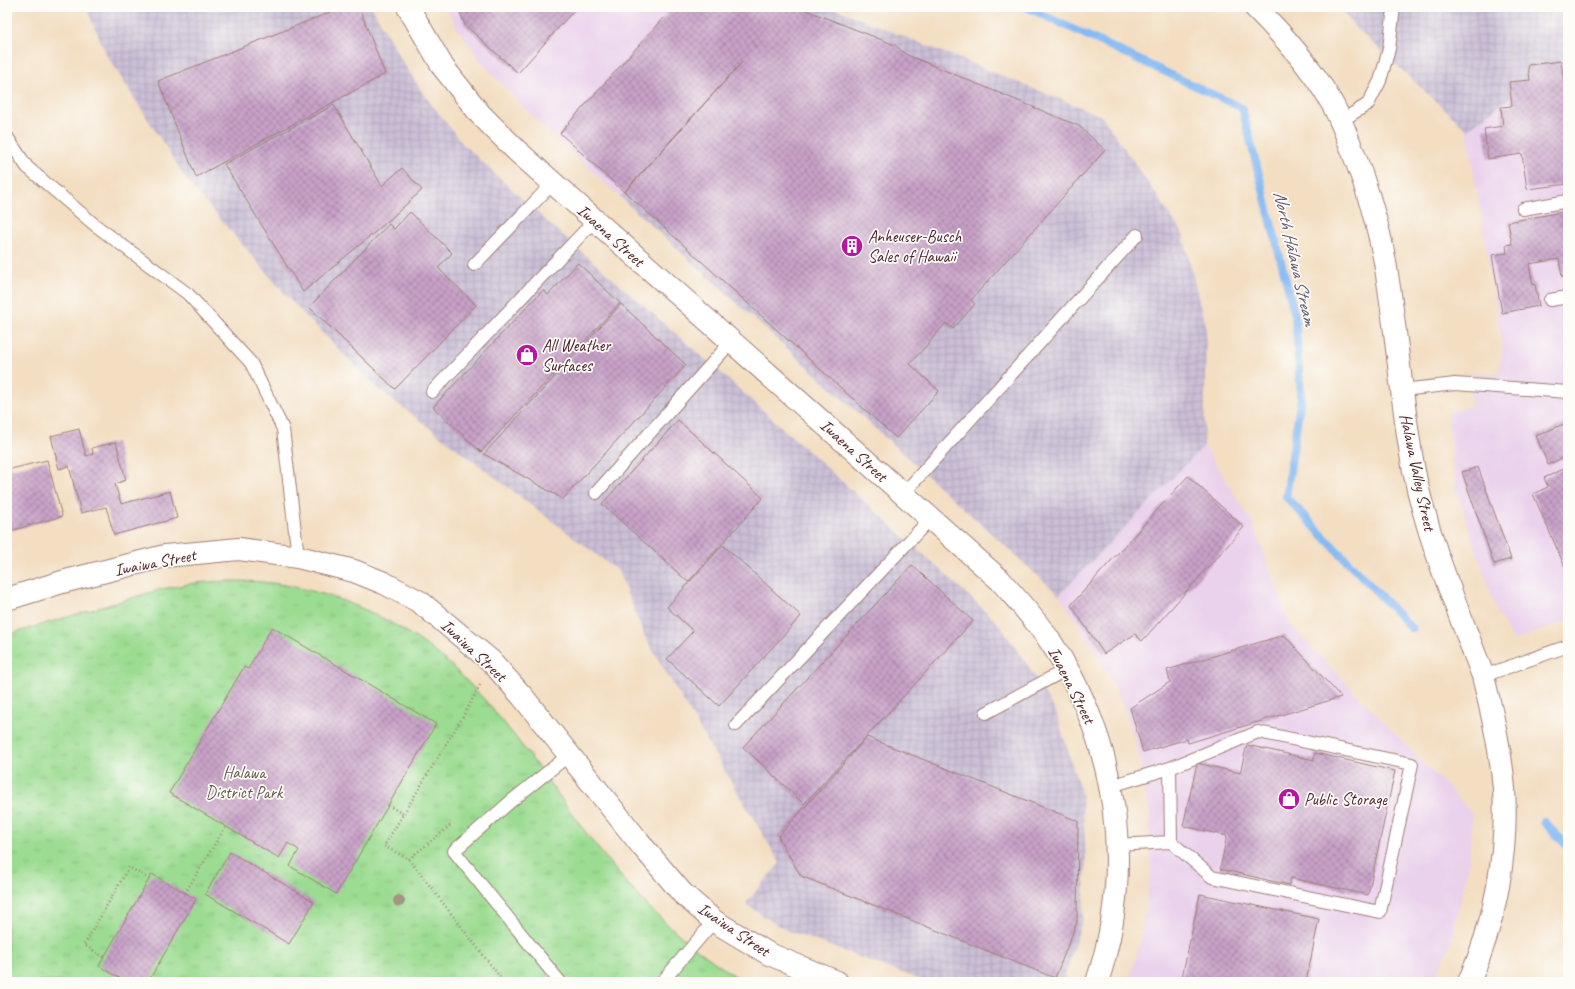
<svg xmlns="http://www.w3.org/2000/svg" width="1575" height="989" font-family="Caveat,sans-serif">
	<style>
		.built { fill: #ead1ec }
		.industrial { fill: url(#industrial-grid) }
		.park { fill: url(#park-tufts); stroke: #737e5e }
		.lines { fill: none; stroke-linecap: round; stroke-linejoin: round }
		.stream { stroke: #85b9f3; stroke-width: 8 }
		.building { fill: url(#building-cross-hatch) }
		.service-casing { stroke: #9e7e76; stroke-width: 14 }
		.minor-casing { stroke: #9e7e76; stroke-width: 24 }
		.tertiary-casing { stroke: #9e7e76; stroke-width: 24 }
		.path { stroke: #9e7e76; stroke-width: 2.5; stroke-dasharray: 1 3; stroke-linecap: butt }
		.service { stroke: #fff; stroke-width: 12 }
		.minor { stroke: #fff; stroke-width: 22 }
		.tertiary { stroke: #fff; stroke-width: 22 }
		.tree { fill: #a49480 }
		.labels { text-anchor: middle; stroke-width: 3.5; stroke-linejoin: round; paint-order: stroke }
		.street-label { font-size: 17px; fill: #4a1f2b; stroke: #fdfcf7 }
		.poi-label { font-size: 17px; fill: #4a1f2b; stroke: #fdfcf7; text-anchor: start }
		.park-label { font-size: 17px; fill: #63584a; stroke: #fdfcf7 }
		.water-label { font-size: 18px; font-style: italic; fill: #5f5571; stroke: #fdfcf7 }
	</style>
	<defs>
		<pattern id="industrial-grid" width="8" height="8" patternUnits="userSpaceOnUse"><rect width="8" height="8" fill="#cabfd6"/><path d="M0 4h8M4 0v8" fill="none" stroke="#afa4b8"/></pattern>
		<pattern id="park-tufts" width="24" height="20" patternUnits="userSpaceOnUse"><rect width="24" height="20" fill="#9cdc92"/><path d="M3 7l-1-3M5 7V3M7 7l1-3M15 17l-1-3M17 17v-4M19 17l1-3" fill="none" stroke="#88bc7e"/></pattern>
		<pattern id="building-cross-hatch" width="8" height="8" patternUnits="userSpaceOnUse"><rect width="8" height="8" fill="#c8a2c8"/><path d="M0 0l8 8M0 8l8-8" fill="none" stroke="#a483a3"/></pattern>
	</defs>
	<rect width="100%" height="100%" fill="#fdfcf7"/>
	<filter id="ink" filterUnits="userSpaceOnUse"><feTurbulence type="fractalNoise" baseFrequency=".025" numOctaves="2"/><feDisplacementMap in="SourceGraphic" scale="8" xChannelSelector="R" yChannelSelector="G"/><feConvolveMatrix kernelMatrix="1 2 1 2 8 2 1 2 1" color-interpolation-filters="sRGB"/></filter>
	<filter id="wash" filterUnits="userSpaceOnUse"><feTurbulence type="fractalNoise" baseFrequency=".012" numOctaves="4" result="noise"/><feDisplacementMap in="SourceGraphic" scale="16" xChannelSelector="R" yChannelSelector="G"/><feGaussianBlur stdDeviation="0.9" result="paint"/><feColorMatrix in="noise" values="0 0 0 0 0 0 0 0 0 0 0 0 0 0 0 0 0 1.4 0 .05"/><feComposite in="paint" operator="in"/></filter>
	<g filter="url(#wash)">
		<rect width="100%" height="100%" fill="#f3dec2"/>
		<path class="built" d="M446,7H792L620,197L532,116L487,69L456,26Z
			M1568,54V620L1514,641L1498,615L1455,486L1447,413L1472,406L1469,373L1498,374L1503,350L1467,130Z
			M1204,446L1252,522L1291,626L1472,813L1469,862L1450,945L1433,982H1129L1140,942L1151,869L1149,811L1139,755L1123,705L1102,661L1059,595Z"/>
		<path class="industrial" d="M86,7H372L399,56L422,92L463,144L544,219L720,372L942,571L998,623L1028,666L1056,712L1082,796L1086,858L1083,918L1063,982H926L784,929L745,904L780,863L646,639L618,571L377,388L292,302L188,182L106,54Z
			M792,7H831L1102,116L1183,234L1206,330L1204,446L1059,595L620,197Z
			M1339,7H1568V54L1467,130L1354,26Z"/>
		<path class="park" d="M226,581C245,581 264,581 284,585C348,596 412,627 459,673C542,754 591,863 682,937C703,954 724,971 747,982H7V635L162,589L195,583Z"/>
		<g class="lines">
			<path class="stream" d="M1026,7L1242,108L1295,316L1301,397L1286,497L1412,629
				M1544,822L1568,847"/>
		</g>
		<g id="blocks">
			<path class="building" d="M343,7H359L385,74L196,177L158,81Z
				M458,7H577L518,73L465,25Z
				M673,7H787L790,10L792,7H798L895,45L905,54L1079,126L1105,150L971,300L975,304L953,329L946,323L910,364L939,391L896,438L625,192L742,62L624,192L560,133Z
				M1561,61L1564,84L1568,83V184L1527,189L1522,154L1488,159L1484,129L1503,126L1501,107L1512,106L1509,82L1530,80L1528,65Z
				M334,105L382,186L402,168L422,190L387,222L303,292L224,164Z
				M1568,211V276L1562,277L1559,259L1529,264L1533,285L1535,284L1539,306L1502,313L1492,255L1507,253L1506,245L1512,244L1508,222Z
				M410,212L452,253L438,268L476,305L395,389L309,307L389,224L394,229Z
				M578,263L620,303L481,452L433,407L543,290L548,295Z
				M621,304L686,365L563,499L484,454Z
				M678,420L763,498L688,582L602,504Z
				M1568,422V574L1533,494L1548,487L1544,478L1566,468L1562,458L1548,465L1536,436Z
				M79,429L86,456L93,454L92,448L116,442L126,480L115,484L121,504L170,491L177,518L114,535L106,507L81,513L69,466L59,469L51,436Z
				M47,460L62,516L7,532V470Z
				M1478,467L1511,559L1494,564L1462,472Z
				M1188,476L1244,527L1142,641L1135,634L1104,654L1071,605Z
				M723,545L801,616L719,706L667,659L693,631L667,607Z
				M912,565L973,621L804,804L743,747Z
				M272,627L436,724L336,894L290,866L299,850L288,843L279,858L169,793L244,667L248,669Z
				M1284,635L1341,697L1188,743L1187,739L1143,752L1130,708L1170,682L1167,670Z
				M867,737L1078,821L1077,922L1055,978L801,876L778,837Z
				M1247,745L1314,760L1315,753L1395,771L1368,895L1291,878L1289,885L1220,869L1227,836L1183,826L1197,763L1240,773Z
				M230,852L314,902L289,944L205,894Z
				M152,874L196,899L148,982H126L99,966Z
				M1200,894L1319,919L1306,982H1181Z"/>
		</g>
	</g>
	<g filter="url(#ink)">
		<use href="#blocks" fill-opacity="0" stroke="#9e7e76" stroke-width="1"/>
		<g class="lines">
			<g class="service-casing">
				<path id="service" d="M1341,121L1368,104L1380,81L1389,49L1394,7
					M7,137L27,167L95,225L188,294L251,363L283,429L298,557
					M1523,209L1568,201
					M474,265L553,183
					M1550,300L1568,297
					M1402,390L1455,384L1568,392
					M432,392L595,220
					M596,493L732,341
					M903,494L1137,235
					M1483,676L1568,646
					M986,713L1067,669
					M736,725L931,518
					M1170,768L1171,842
					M1111,786L1170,768L1258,732L1412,764L1380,912L1212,877L1171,842L1117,845
					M560,982L454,851L510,802L569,755
					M662,982L714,921"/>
			</g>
			<g class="minor-casing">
				<path id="minor" d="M408,7L443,67L480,114L517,151L1000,580C1018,601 1037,621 1052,644C1118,744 1135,868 1097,982
					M7,599L62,582L165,556L239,549L298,557L354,571L384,583L420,602L491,661L522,696L643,847L682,893L714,921L769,954L837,982"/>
			</g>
			<g class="tertiary-casing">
				<path id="tertiary" d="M1255,7C1283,35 1310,65 1330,100C1340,116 1346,134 1353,152C1369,193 1382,237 1388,281C1398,344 1402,408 1414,471C1428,541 1458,609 1483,676C1492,713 1501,751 1504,789C1508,854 1495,923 1469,982"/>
			</g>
			<path class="path" d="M480,685L465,713L384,846L409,859L504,982
				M388,805L403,814
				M409,859L452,824
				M185,893L226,826
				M104,957L84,945L129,867L149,879"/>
			<use href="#service" class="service"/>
			<use href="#minor" class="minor"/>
			<use href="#tertiary" class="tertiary"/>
		</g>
		<circle class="tree" cx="399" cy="901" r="6"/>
	</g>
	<defs>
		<g id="building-disc" transform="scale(1.15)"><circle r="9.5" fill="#b5179e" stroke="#fdfcf7"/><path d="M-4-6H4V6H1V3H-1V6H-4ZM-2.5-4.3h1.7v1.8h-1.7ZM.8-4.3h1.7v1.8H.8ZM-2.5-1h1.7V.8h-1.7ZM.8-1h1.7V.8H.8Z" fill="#fff"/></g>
		<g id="shop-disc" transform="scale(1.15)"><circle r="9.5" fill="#b5179e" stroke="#fdfcf7"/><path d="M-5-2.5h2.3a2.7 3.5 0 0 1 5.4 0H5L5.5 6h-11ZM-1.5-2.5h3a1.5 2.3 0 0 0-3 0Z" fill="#fff"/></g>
	</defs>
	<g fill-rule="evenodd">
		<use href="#building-disc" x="852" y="246"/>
		<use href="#shop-disc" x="527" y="355"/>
		<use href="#shop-disc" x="1289" y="799"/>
	</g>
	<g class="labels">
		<g class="street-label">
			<text transform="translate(611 235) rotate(42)" y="6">Iwaena Street</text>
			<text transform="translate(854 450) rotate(42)" y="6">Iwaena Street</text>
			<text transform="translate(1418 472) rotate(78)" y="6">Halawa Valley Street</text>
			<text transform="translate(155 562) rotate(-11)" y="6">Iwaiwa Street</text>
			<text transform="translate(474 650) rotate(43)" y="6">Iwaiwa Street</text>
			<text transform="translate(1072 685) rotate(63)" y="6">Iwaena Street</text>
			<text transform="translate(734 929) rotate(34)" y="6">Iwaiwa Street</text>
		</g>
		<g class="poi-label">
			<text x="868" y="242">Anheuser-Busch<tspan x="868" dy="20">Sales of Hawaii</tspan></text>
			<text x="542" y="351">All Weather<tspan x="542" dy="20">Surfaces</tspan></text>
			<text x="1304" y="805">Public Storage</text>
		</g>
		<g class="park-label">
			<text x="244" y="778">Halawa<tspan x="244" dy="20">District Park</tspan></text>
		</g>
		<g class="water-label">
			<text transform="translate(1295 258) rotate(77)" y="6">North Hālawa Stream</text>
		</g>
	</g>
	<rect width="1575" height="989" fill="none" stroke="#fdfcf7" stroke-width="24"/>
</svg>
